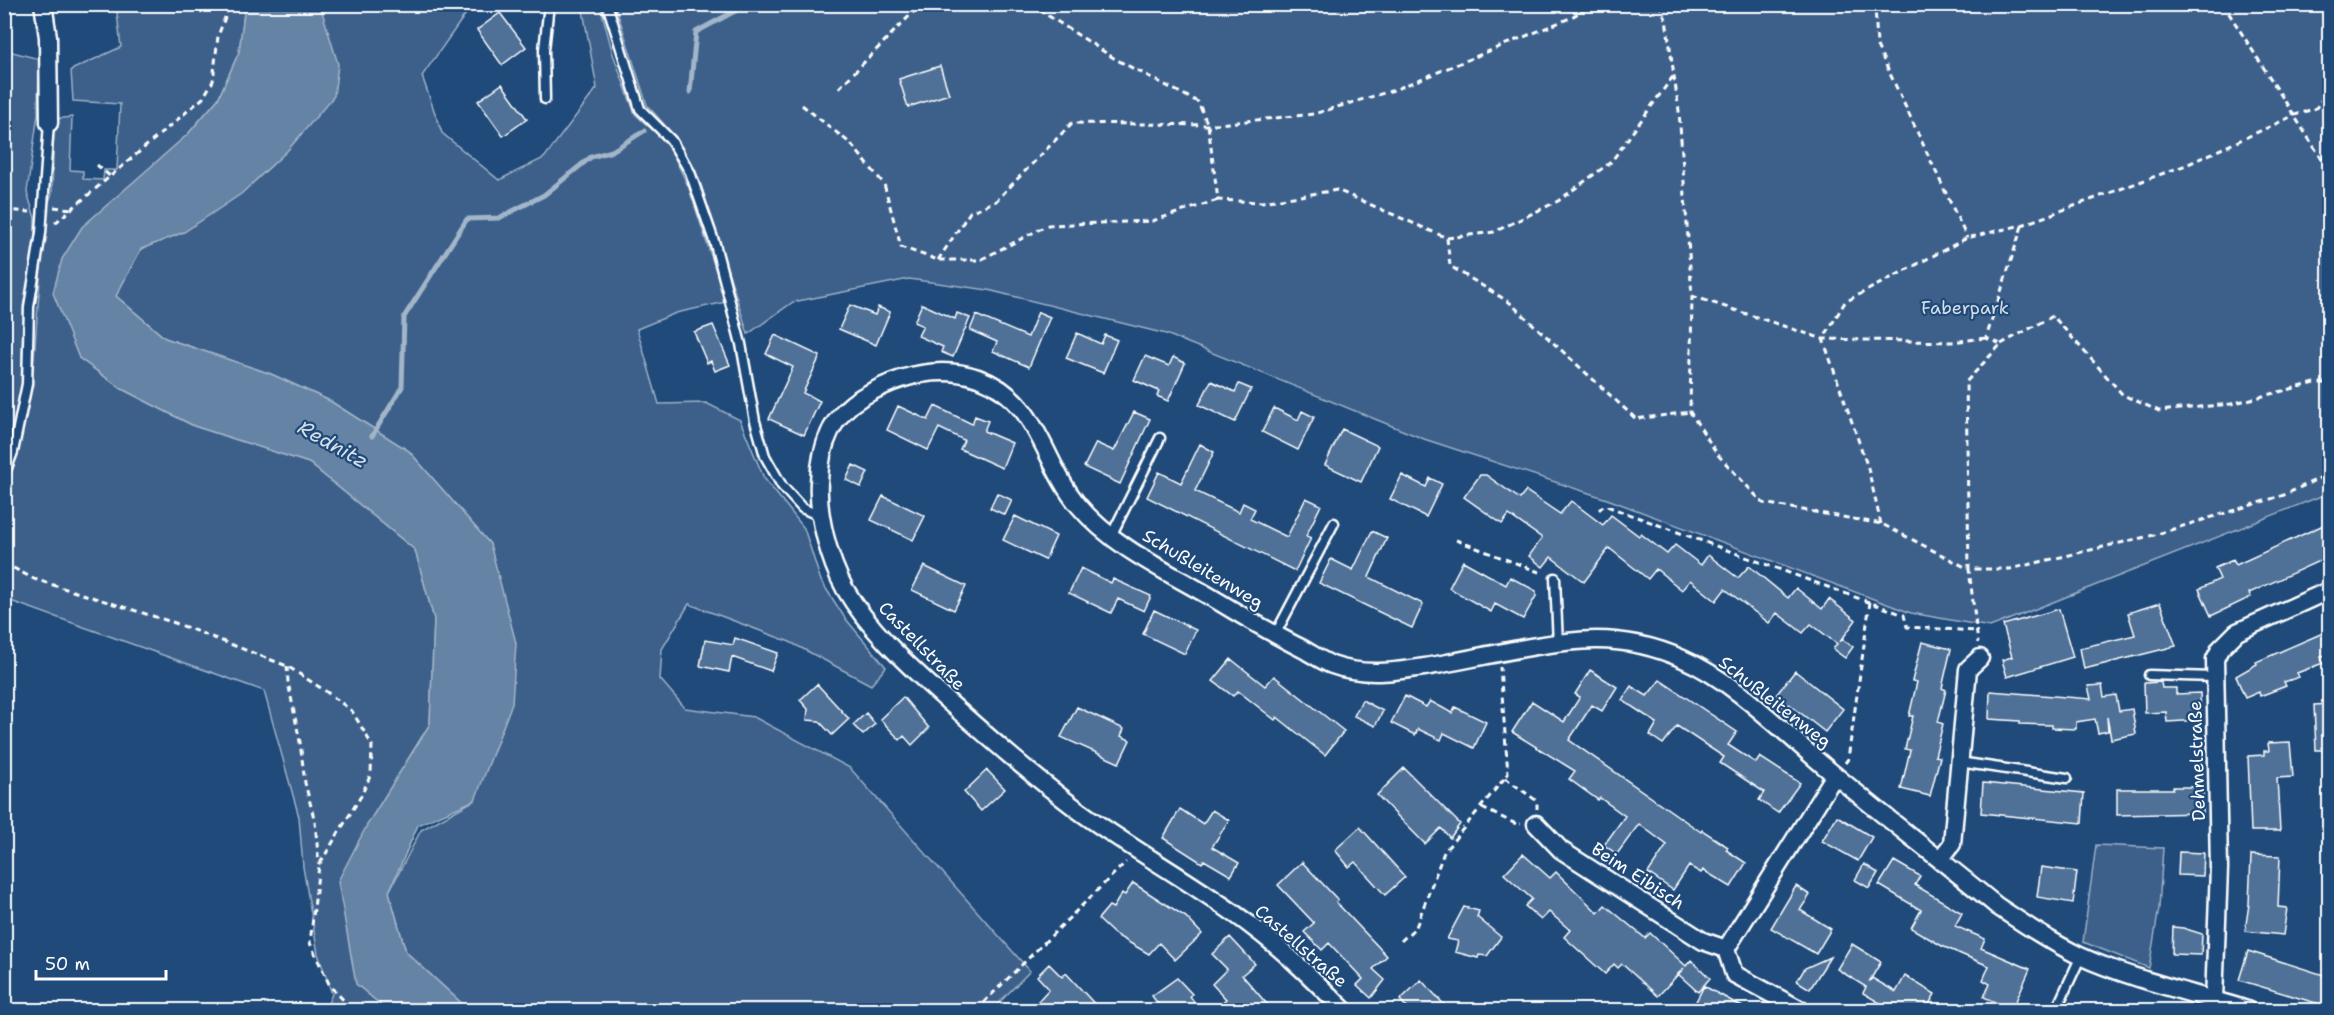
<svg xmlns="http://www.w3.org/2000/svg" width="2334" height="1015" font-family="'Shantell Sans',sans-serif">
	<style>
		.green { fill: #3c618b; stroke: #9eb0c5; stroke-width: 1.5 }
		.water { fill: #6583a4; stroke: #a3b5c8; stroke-width: 1.5 }
		.lines { fill: none; stroke-linecap: round; stroke-linejoin: round }
		.stream { stroke: #a3b5c8; stroke-width: 5 }
		.building { fill: #507197; stroke: #fff; stroke-width: 1.5 }
		.service-casing { stroke: #fff; stroke-width: 13 }
		.minor-casing { stroke: #fff; stroke-width: 21 }
		.path { stroke: #fff; stroke-width: 3; stroke-dasharray: 6 4.5; stroke-linecap: butt }
		.service { stroke: #1f4a7a; stroke-width: 8 }
		.minor { stroke: #1f4a7a; stroke-width: 16 }
		.labels { text-anchor: middle; stroke-width: 4.5; stroke-linejoin: round; paint-order: stroke }
		.park-label { font-size: 18px; fill: #d8dfe8; stroke: #1f4a7a }
		.street-label { font-size: 18px; fill: #fff; stroke: #1f4a7a }
		.water-label { font-size: 20px; font-style: italic; fill: #d8e0e8; stroke: #1f4a7a }
	</style>
	<rect width="100%" height="100%" fill="#1f4a7a"/>
	<filter id="ink" filterUnits="userSpaceOnUse"><feTurbulence type="fractalNoise" baseFrequency=".0167" numOctaves="2"/><feDisplacementMap in="SourceGraphic" scale="12" xChannelSelector="R" yChannelSelector="G"/><feConvolveMatrix kernelMatrix="1 2 1 2 8 2 1 2 1" color-interpolation-filters="sRGB"/></filter>
	<g filter="url(#ink)">
		<path class="green" d="M116,5H245L239,52L218,99L188,134L79,358L122,389L194,426L309,463L415,550L434,619L430,724L367,825L356,983L387,1010H325L332,994L318,954L303,867L299,817L264,691L5,599V50L39,59L38,114L27,192L35,218L33,371L45,214L52,193L54,119L72,117L70,170L83,171V179L103,180L104,170H117L120,104L73,101L71,70L121,47Z
			M320,5H472L422,76L442,133L499,180L544,158L597,88L582,5H600L613,54L635,114L668,144L689,188L726,302L676,313L637,329L659,404L706,403L740,420L764,478L804,528L821,581L845,618L886,667L871,685L790,642L689,604L662,649L660,679L685,708L754,717L850,768L1030,971L992,1010H469L406,952L389,892L421,830L475,800L490,544L409,451L330,401L271,374L165,338L116,296L141,249L184,232Z
			M615,5H2329V493L1990,627L1911,613L1607,499L1424,439L1166,334L988,290L909,279L793,302L748,334L700,182L677,139L647,105Z
			M2096,845L2163,848L2159,908L2149,968L2083,942Z"/>
		<path class="water" d="M245,5H320L338,64L334,96L287,151L241,194L184,232L141,249L116,296L165,338L271,374L330,401L409,451L490,544L516,643L512,703L475,800L418,825L389,892L406,952L469,1010H387L356,984L338,881L367,825L430,724L434,619L415,550L309,463L194,426L122,389L79,358L53,293L62,259L82,227L188,134L218,99L239,52Z"/>
		<g class="lines">
			<path class="stream" d="M690,92L696,32L748,4
				M372,436L402,387L404,317L467,219L499,218L544,195L591,157L612,151L644,131"/>
		</g>
		<path class="building" d="M500,13L526,47L502,65L477,30Z
			M940,66L949,94L908,107L899,79Z
			M502,84L527,119L503,136L478,101Z
			M922,304L955,319L957,313L970,318L953,357L941,352L943,347L918,336L923,326L914,322Z
			M850,305L875,315L878,307L890,312L876,345L839,329Z
			M1038,312L1050,317L1029,367L993,351L997,342L970,330L976,315L1028,337Z
			M713,325L730,365L715,371L711,361L707,363L694,332Z
			M1077,333L1101,344L1105,335L1117,340L1103,373L1066,358Z
			M775,335L820,356L803,393L820,401L804,435L769,419L793,367L766,354Z
			M1145,356L1169,366L1173,357L1185,363L1168,401L1157,396L1159,391L1134,380Z
			M1211,381L1235,392L1239,384L1251,389L1235,422L1199,405Z
			M898,406L928,420L935,406L972,424L975,416L988,421L984,431L1012,443L1002,468L960,449L964,440L939,428L928,450L887,430Z
			M1274,408L1298,420L1302,411L1314,417L1298,450L1262,432Z
			M1134,412L1150,419L1120,484L1084,467L1096,443L1114,451Z
			M1342,429L1378,446L1361,482L1325,465Z
			M1200,444L1214,452L1195,491L1239,512L1243,503L1255,509L1250,519L1287,537L1306,498L1321,505L1306,536L1311,538L1295,571L1147,497L1159,472L1181,483Z
			M853,465L868,472L861,487L846,480Z
			M1402,475L1426,487L1430,478L1442,484L1426,517L1390,499Z
			M1480,475H1486L1520,499L1526,491L1560,514L1571,501L1603,525L1611,515L1639,536L1641,534L1667,554L1675,545L1701,565L1708,555L1738,578L1749,566L1788,598L1796,588L1822,609L1829,599L1856,620L1840,642L1842,639L1853,647L1845,658L1833,649L1837,644L1811,624L1803,633L1777,613L1769,623L1725,589L1716,601L1690,580L1682,590L1656,569L1648,579L1609,548L1584,582L1551,557L1543,567L1529,556L1542,538L1509,515L1502,524L1464,497Z
			M997,493L1012,500L1005,515L990,508Z
			M883,496L925,516L913,540L871,520Z
			M1015,516L1056,536L1045,560L1003,540Z
			M2330,522V556L2249,593L2251,597L2211,616L2199,589L2220,579L2215,568L2233,560L2236,565Z
			M1372,531L1387,538L1369,577L1423,604L1412,628L1319,583L1331,559L1353,570Z
			M1463,561L1506,585L1510,577L1536,591V596L1523,619L1495,604L1491,612L1449,588Z
			M924,566L966,586L954,610L912,590Z
			M1081,568L1111,583L1113,579L1151,596L1144,611L1118,599L1111,613L1069,593Z
			M2160,603L2176,646L2084,669L2080,648L2135,635L2128,613Z
			M2059,609L2073,657L2007,677L2002,660L2012,657L2003,625Z
			M1154,610L1196,630L1185,654L1143,634Z
			M2330,630V653L2321,657L2323,663L2297,673L2299,677L2284,682L2286,686L2260,696L2259,692L2245,698L2236,676L2257,664L2256,662Z
			M735,638L778,653L771,671L732,657L729,672L700,666L705,640L733,645Z
			M1922,642L1951,649L1942,688L1946,690L1938,722L1943,724L1935,756L1940,757L1930,796L1901,789L1910,750L1905,749L1913,716H1909L1917,682L1912,681Z
			M1231,659L1265,686L1274,676L1344,731L1325,755L1277,717L1275,720L1238,691L1233,696L1213,681Z
			M1590,670L1617,687L1602,711L1592,705L1569,740L1701,832L1702,830L1728,847L1726,850L1746,863L1731,887L1703,870L1701,873L1689,866L1673,890L1661,882L1648,873L1667,845L1639,824L1617,854L1604,845L1625,816L1600,798L1598,800L1569,779L1575,771L1512,732L1532,701L1564,722L1580,697L1575,694Z
			M1795,671L1843,709L1825,732L1789,704L1785,709L1773,699Z
			M1660,680L1737,732L1728,745L1756,763L1760,757L1800,783L1778,813L1759,800L1764,792L1720,763L1724,757L1677,726L1663,744L1650,735L1657,723L1622,700L1631,686L1647,696Z
			M2161,682L2162,688H2176V694L2200,693L2201,720L2167,722L2166,712L2145,713L2144,683Z
			M817,684L849,719L832,735L819,721L807,720L808,709L800,700Z
			M2102,685L2104,697L2116,695L2119,711L2132,709L2136,734L2111,739L2107,717L2108,731L2098,733L2095,719L2076,722V729L2052,728V725L2020,724V721L1989,719L1990,691L2091,699L2088,686Z
			M1405,696L1426,707L1430,701L1452,713L1455,707L1486,722L1474,748L1444,733L1441,740L1418,729L1415,735L1391,723Z
			M903,697L929,728L912,745L904,736L900,740L880,719Z
			M1362,700L1383,711L1375,726L1354,716Z
			M2330,704V750H2316L2314,705Z
			M1077,707L1124,729L1121,736L1130,740L1119,763L1061,737Z
			M866,713L875,724L863,735L853,725Z
			M2290,742L2293,777L2277,778L2280,831H2251L2248,756L2264,755V751H2269L2268,743Z
			M1404,768L1460,824L1450,838L1441,828L1425,844L1377,795Z
			M987,770L1005,789L981,811L964,792Z
			M1983,783L2084,793L2082,823L1981,813Z
			M2173,787H2203V813L2117,815V789H2173Z
			M1180,809L1203,824L1212,810L1229,820L1212,847L1239,863L1231,876L1204,860L1202,863L1163,838Z
			M1837,816L1872,837L1858,861L1822,841Z
			M1360,827L1405,877L1385,895L1355,862L1349,867L1335,850Z
			M2179,852L2204,853L2203,876L2178,875Z
			M1523,854L1550,878L1556,872L1598,913L1605,905L1645,938L1650,933L1686,966L1691,960L1710,978L1698,992L1678,974L1684,968L1658,996L1622,964L1618,968L1614,964L1605,974L1564,937L1570,930L1549,912L1541,920L1525,906L1532,899L1504,874Z
			M2251,855L2280,856L2278,907L2287,908L2283,935L2245,931L2249,904Z
			M1894,861L1920,876L1915,885L1962,913L1955,926L1985,939L1981,948L2030,969L2012,1010L1984,997L1990,984L1983,980L1989,966L1942,946L1911,928L1921,910L1879,885Z
			M1302,862L1338,900L1336,902L1387,956L1373,969L1385,980L1371,998L1357,985L1363,979L1329,943L1322,950L1304,932L1314,923L1278,885Z
			M1864,864L1878,873L1869,888L1855,880Z
			M2041,867L2077,872L2073,903L2037,897Z
			M1133,883L1186,917L1202,934L1175,960L1159,943L1149,954L1114,934L1098,919L1109,906L1113,908L1122,893L1125,895Z
			M1796,886L1810,895L1800,910L1831,929L1816,954L1771,928Z
			M1464,907L1479,911L1477,917L1501,937L1487,956L1479,955L1478,958L1455,952L1458,941L1447,939Z
			M2173,927L2183,928L2202,934L2201,955L2172,954Z
			M1230,937L1255,964L1242,975L1273,1011H1212L1226,999L1212,984L1227,969L1212,954Z
			M1852,944L1881,962L1869,982L1872,978L1896,992L1905,976L1935,994L1925,1011H1893L1863,993L1866,987L1837,969Z
			M2248,951L2330,977V996L2326,1006L2239,980Z
			M1830,957L1810,989L1797,981L1805,968Z
			M1049,964L1062,977L1066,973L1101,1011H1029L1049,989L1037,976Z
			M1177,978L1192,994L1190,996L1200,1011H1163L1152,996Z
			M1421,980L1439,999L1450,1011H1410L1400,1000Z
			M1704,986L1750,1011H1691Z"/>
		<g class="lines">
			<g class="service-casing">
				<path id="service" d="M607,4L640,109L671,140L690,172L715,244L741,344L755,421L765,456L782,486L802,508L820,516
					M545,99L544,50L549,4
					M4,476L13,452L27,384L29,307L41,233L49,123
					M1111,536L1160,438
					M1555,578L1558,644
					M1275,635L1334,523
					M2149,675L2214,677
					M1959,762L2067,778
					M2056,1010L2081,956"/>
			</g>
			<g class="minor-casing">
				<path id="minor" d="M43,4L48,37L49,123
					M1536,824L1561,850L1703,941L1726,949L1734,974L1801,1010
					M1940,859L1952,844L1968,669L1980,658
					M1726,949L1835,775
					M2214,1000L2219,868L2215,659L2220,649L2237,632L2330,590
					M1344,1010C1316,982 1286,952 1254,928C1198,885 1135,852 1078,810C1031,775 986,735 942,696C907,664 869,630 845,589C829,560 817,515 819,482C820,448 831,415 862,397C898,376 938,364 978,378C1040,400 1042,463 1079,506C1114,548 1169,572 1216,600C1244,617 1273,634 1303,649C1312,654 1322,661 1332,665C1367,678 1407,670 1442,664C1492,655 1545,641 1596,640C1625,640 1656,647 1683,659C1734,681 1781,730 1824,766C1881,814 1940,859 1997,906C2024,924 2051,942 2080,956C2130,979 2194,993 2247,1010"/>
			</g>
			<path class="path" d="M1030,4L1117,60L1198,102L1208,125L1218,200L1262,202L1337,190L1447,238L1450,266L1509,302L1636,419L1690,412
				M1659,4L1666,19L1679,111L1692,296L1690,412L1718,455L1763,503L1882,524L1969,569L1978,643
				M1875,4L1877,46L1967,238
				M2223,4L2330,172
				M839,88L921,4
				M802,105L851,144L884,184L901,247L938,260H980L1048,225L1152,221L1218,200
				M97,165L111,177
				M54,207L72,209
				M4,210L30,212
				M55,223L203,98L213,81L218,36L230,4
				M2022,226L1986,338L2001,344L1966,382L1969,569H2010L2154,535L2284,495L2330,473
				M1447,238L1494,232L1558,201L1611,162L1674,75
				M938,260L970,212L996,201L1072,123L1208,125L1314,114L1394,90L1570,18L1593,4
				M1692,296L1823,339L1952,342L1986,338
				M2001,344L2053,316L2123,395L2159,411L2231,404L2315,383H2330
				M1599,510L1604,505L1904,615L1907,627L1977,631
				M1881,524L1868,468L1823,339L1845,302L1967,238L2022,225L2186,165L2295,115L2316,108L2330,88
				M1456,540L1544,574
				M4,563L34,579L175,623L287,666L324,690L352,711L372,745L371,774L361,796L319,865L310,943L330,986L353,1010
				M287,666L288,682L300,742L305,783L315,822L319,865
				M1845,763L1848,759L1870,602
				M1505,778L1537,801V809
				M1482,808L1516,824H1521
				M1401,941L1416,927L1444,852L1508,774L1500,667
				M976,1010L1126,862"/>
			<use href="#service" class="service"/>
			<use href="#minor" class="minor"/>
		</g>
	</g>
	<g class="labels">
		<g class="park-label">
			<text x="1965" y="314">Faberpark</text>
		</g>
		<g class="street-label">
			<text transform="translate(1203 569) rotate(31)" y="6">Schußleitenweg</text>
			<text transform="translate(922 646) rotate(46)" y="6">Castellstraße</text>
			<text transform="translate(1775 702) rotate(38)" y="6">Schußleitenweg</text>
			<text transform="translate(2197 761) rotate(-92)" y="6">Dehmelstraße</text>
			<text transform="translate(1638 876) rotate(33)" y="6">Beim Eibisch</text>
			<text transform="translate(1301 946) rotate(41)" y="6">Castellstraße</text>
		</g>
		<g class="water-label">
			<text transform="translate(333 444) rotate(29)" y="7">Rednitz</text>
		</g>
	</g>
	<rect width="2334" height="1015" fill="none" stroke="#1f4a7a" stroke-width="24"/>
	<rect x="12" y="12" width="2310" height="991" fill="none" stroke="#fff" stroke-width="2" filter="url(#ink)"/>
	<path d="M36 970v9h130v-9" fill="none" stroke="#ffffff" stroke-width="3"/>
	<text x="45" y="970" font-size="18" fill="#ffffff" stroke="#1f4a7a" stroke-width="4.5" paint-order="stroke">50 m</text>
</svg>
